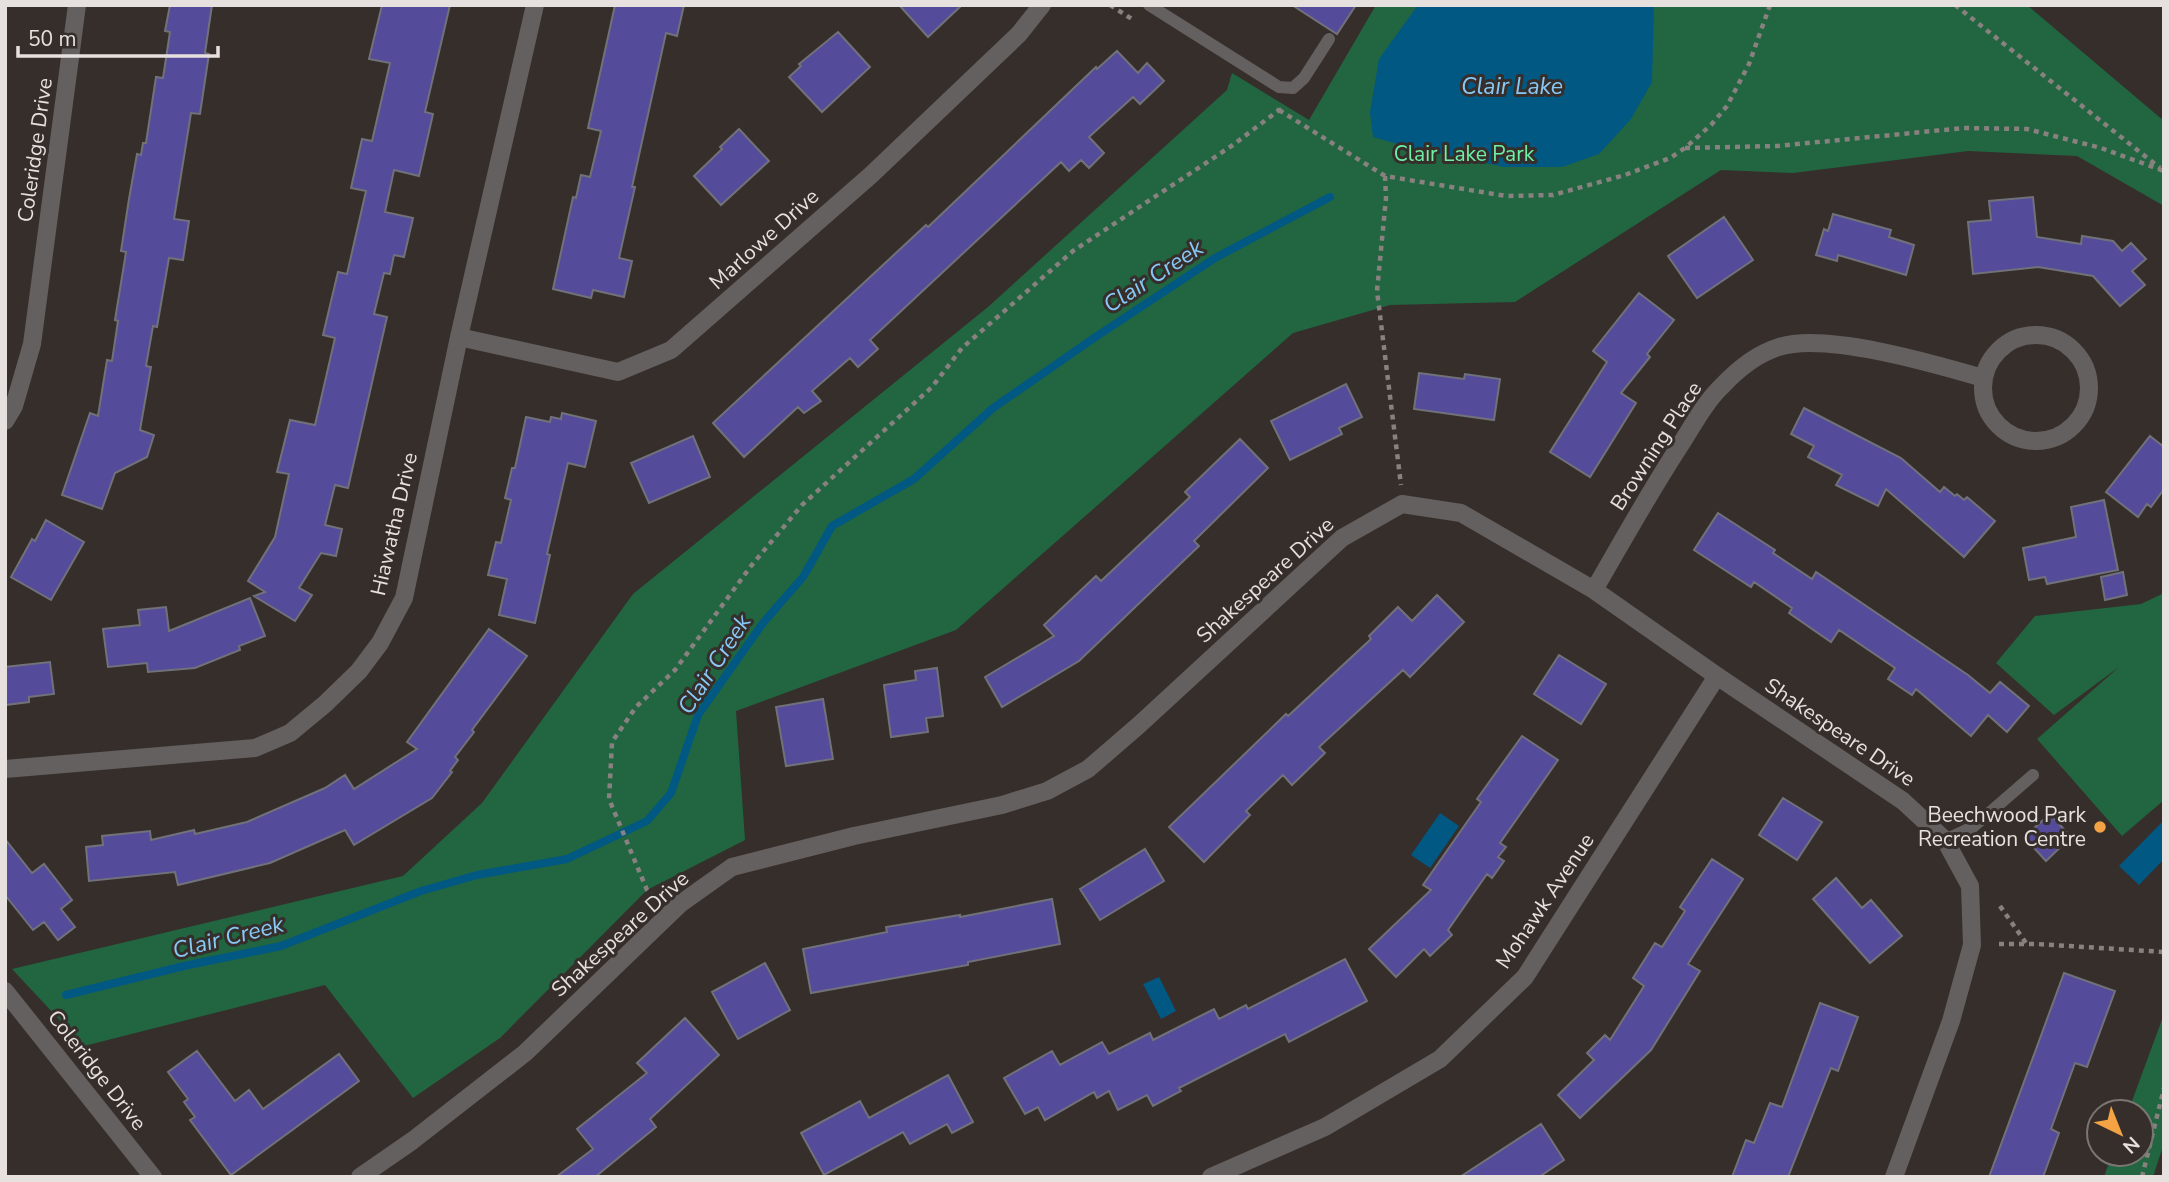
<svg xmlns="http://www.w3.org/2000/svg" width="2169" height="1182" font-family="'Nunito Sans',sans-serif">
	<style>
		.green { fill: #216641 }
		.water { fill: #015883 }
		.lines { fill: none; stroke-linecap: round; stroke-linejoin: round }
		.stream { stroke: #015883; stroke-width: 8 }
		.building { fill: #554b9b; stroke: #717179; stroke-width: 2 }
		.path { stroke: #88817f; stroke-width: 4.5; stroke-dasharray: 5 5; stroke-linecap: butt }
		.lane { stroke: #64605f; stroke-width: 12 }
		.street { stroke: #64605f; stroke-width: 18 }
		.poi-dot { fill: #f4a344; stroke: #362e2b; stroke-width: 2.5 }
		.labels { text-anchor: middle; stroke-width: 6; stroke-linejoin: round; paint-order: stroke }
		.street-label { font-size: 21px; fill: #e6e1df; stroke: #362e2b }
		.park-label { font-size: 21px; fill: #6ff0a6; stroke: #362e2b }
		.poi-label { font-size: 21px; fill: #e6e1df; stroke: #362e2b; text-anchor: end }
		.water-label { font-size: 23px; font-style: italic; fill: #88c9f7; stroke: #362e2b }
	</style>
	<rect width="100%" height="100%" fill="#362e2b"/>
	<path class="green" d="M1376,5H2027L2164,121V206L2077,156L1968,151L1793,173L1721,170L1515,302L1390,305L1293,333L956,630L736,711L745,840L647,890L500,1038L413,1098L325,985L84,1046L12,969L403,876L482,803L633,594L988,307L1227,90L1232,73L1309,120Z
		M2164,593V800L2122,836L2037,739L2119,667L2054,715L1996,663L2035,616L2141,604Z
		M2164,1014V1143L2153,1177H2104L2112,1154H2141V1112H2128Z"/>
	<path class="water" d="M1418,5H1654L1652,82L1631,119L1599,154L1562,167H1504L1412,148L1373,137L1370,112L1379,59Z
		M1440,813L1459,826L1430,868L1411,855Z
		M2164,820V859L2139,885L2119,866Z
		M1159,977L1176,1011L1161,1019L1143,984Z"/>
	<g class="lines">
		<path class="stream" d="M66,995L184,966L281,946L421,891L477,875L567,859L647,821L671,793L698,715L763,623L803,577L832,526L914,479L993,408L1094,338L1215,258L1330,197"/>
	</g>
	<path class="building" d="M170,5H212L205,53L209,54L200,114L191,113L174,219L189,221L183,260L169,258L157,327L153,326L146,366L151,367L140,430L154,435L147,457L115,473L102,509L62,495L90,413L98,416L107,360L112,361L118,321L115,320L126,252L121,251L129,199L137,154L141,155L143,143H146L156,77L163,78L170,32L165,31Z
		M382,5H450L425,112L433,114L419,176L394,170L385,212L413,218L404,257L394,255L390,274L384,273L374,314L387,317L348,488L335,485L325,525L342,529L336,556L321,553L299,588L312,595L295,621L254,596L265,592L248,581L275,537L289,474L277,472L290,420L315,425L335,338L323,335L338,272L347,274L366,191L351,188L362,139L372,141L390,63L369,59Z
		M615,5H684L677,36L666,33L632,187H635L619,258L632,261L624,297L593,290L591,298L553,289L573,197L576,198L581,175L590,177L601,131L588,128Z
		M899,5H962L928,37Z
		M1292,5H1356L1337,34Z
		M838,32L870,67L822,112L789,77L801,66L799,64Z
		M1117,51L1138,73L1147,63L1164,81L1140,104L1133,97L1089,137L1104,153L1089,168L1081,160L1069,171L1061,162L870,340L878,349L858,367L850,358L812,391L821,401L804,413L798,407L744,457L713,423L926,225L928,227L1096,67L1097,69Z
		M739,129L769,161L721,205L694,176L722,149L720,147Z
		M2033,197L2037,237L2081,244L2082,236L2113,241L2122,251L2131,243L2146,259L2132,271L2145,285L2120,306L2093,276L2038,267L1973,274L1968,222L1991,220L1989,201Z
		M1833,214L1891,230L1889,237L1914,245L1906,275L1838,255L1837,261L1816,255L1824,229L1828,231Z
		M1724,217L1753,260L1697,298L1668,256Z
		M1639,293L1674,320L1647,354L1650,357L1621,393L1636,403L1590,477L1550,452L1607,362L1593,351Z
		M1419,373L1464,379L1465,374L1500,379L1494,420L1414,409Z
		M1346,384L1362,417L1339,428L1342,434L1290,460L1271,421Z
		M1804,408L1901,458L1940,492L1944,487L1955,496L1957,494L1964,500L1967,497L1995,521L1964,557L1886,489L1878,506L1836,485L1842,475L1808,457L1814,446L1791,434Z
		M562,413L596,421L585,467L568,463L547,554L550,555L535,623L499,615L507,579L488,575L496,542L501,543L511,500L505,498L512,468H515L526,417L550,422L551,417L561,419Z
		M693,436L710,477L649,503L631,463Z
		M2150,436L2164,447V489L2151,507L2147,504L2138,517L2106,492Z
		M1240,439L1268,468L1194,541L1199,546L1079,661L1002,707L985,677L1054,636L1044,625L1096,576L1101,581L1190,497L1185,492Z
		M2104,500L2118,570L2047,584L2045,577L2029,580L2023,548L2076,537L2071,507Z
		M1718,513L1775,550L1773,553L1812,579L1816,572L1968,675L1990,693L2000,682L2029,706L2007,732L1988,715L1971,736L1916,689L1912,695L1888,679L1895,668L1839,630L1831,642L1789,613L1792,608L1754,582L1751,587L1694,550Z
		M46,520L84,542L51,600L11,577L32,539L35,541Z
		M2123,572L2127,595L2105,600L2101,577Z
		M1437,595L1464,622L1410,677L1403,670L1319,747L1325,753L1292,785L1283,775L1246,811L1250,815L1204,862L1169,827L1286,714L1288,716L1371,639L1369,636L1398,607L1412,621Z
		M250,598L265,636L239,646L240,650L195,668L148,672L147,663L108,667L103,629L140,625L138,610L166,607L169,631Z
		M489,629L527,656L472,730L474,732L455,757L458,760L450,771L452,772L432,798L354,845L345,830L270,863L178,885L175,872L89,881L86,847L103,845L102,836L150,831L151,840L194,830L195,834L247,822L325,788L345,775L354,789L417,749L407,742Z
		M1559,655L1606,684L1581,724L1534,694Z
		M50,662L54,694L29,697V702L5,705V667Z
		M937,668L943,716L926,718L928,732L891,737L884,685L916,680L915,671Z
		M823,699L833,759L786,766L776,707Z
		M1522,736L1558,760L1500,843L1506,847L1498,857L1504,861L1492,878L1487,874L1448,930L1452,935L1430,956L1424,949L1396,977L1369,949L1431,890L1423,885L1481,802L1477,799Z
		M1783,798L1822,822L1797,860L1759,835Z
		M2050,814L2071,837L2046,861L2024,837Z
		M5,839L32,873L44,864L72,900L61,909L75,927L58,940L44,922L33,930L5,895Z
		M1145,849L1164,881L1100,920L1080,889Z
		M1712,859L1743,879L1688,964L1700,971L1651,1050L1580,1118L1558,1095L1594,1060L1587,1053L1605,1035L1610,1040L1644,986L1633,978L1655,943L1662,947L1685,911L1680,907Z
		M1836,878L1862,908L1871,900L1902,936L1870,963L1813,899Z
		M1052,899L1060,944L968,962V965L811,993L803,949L887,932L886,927L960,915V917Z
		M1345,959L1367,1001L1289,1042L1285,1034L1179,1088L1181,1091L1153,1106L1147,1095L1118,1110L1109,1091L1097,1098L1094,1092L1045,1120L1038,1107L1025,1114L1004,1078L1052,1051L1060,1065L1102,1042L1109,1054L1150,1033L1153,1040L1214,1009L1219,1019L1246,1005L1248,1009Z
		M765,963L790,1010L738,1039L712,992Z
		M2064,973L2115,991L2087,1067L2075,1063L2051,1129L2059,1133L2043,1177H1989Z
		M1820,1003L1858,1017L1838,1071L1831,1068L1788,1177H1732L1746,1140L1754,1143L1770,1103L1782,1107Z
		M685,1018L719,1055L650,1119L656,1127L595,1177H556L593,1149L577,1129L647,1073L637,1063Z
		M197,1051L235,1101L249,1090L263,1109L339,1054L359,1081L231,1175L190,1120L195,1117L184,1102L188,1099L168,1072Z
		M948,1075L973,1122L952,1133L947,1124L910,1144L903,1132L824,1175L801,1133L860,1101L869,1118Z
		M1541,1124L1564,1160L1539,1177H1460Z"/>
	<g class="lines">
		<path class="path" d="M1110,5L1135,21
			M1955,5L2160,168
			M1279,110L1385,176L1506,196L1553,195L1625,175L1670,158L1685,148L1711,125L1727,106L1749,64L1770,5
			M1685,148L1777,146L1964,128L2027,129L2101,148L2164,171
			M1385,176L1386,198L1377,291L1401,485
			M654,898L647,890L609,799L612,742L636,707L675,670L751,566L802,505L932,387L962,348L1073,251L1233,145L1279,110V106
			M2000,906L2026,943
			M1999,944H2037L2164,952
			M2142,1177L2164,1088"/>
		<path class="lane" d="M1149,5L1279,87L1293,88L1304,78L1329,39
			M1945,840L1973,827L2033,775"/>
		<path class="street" d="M1983 388a53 53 0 1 1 106 0a53 53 0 1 1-106 0Z
			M459,337L618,372L671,350L871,175L1019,34L1042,5
			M5,421L14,406L32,344L77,5
			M1594,590C1622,542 1649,493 1679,447C1692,427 1705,402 1722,386C1738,369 1756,354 1779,347C1826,332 1935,364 1983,378
			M5,769L255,748L290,733L325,704L359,671L380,643L404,598L459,337L535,5
			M5,991L153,1177
			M360,1177L412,1141L525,1053L680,904L732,867L854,836L1002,805L1047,791L1088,769L1139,725L1342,538L1402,504L1461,513L1594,590L1717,676L1903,801L1945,840L1970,886L1972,945L1951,1021L1894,1177
			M1211,1177L1325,1127L1440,1059L1525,977L1717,676"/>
	</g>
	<circle class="poi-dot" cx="2100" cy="827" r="7"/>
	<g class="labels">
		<g class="street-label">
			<text transform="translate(35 150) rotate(-82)" y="7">Coleridge Drive</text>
			<text transform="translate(764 239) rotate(-42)" y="7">Marlowe Drive</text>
			<text transform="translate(1656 446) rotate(-57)" y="7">Browning Place</text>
			<text transform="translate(394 524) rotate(-77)" y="7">Hiawatha Drive</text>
			<text transform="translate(1265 580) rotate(-42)" y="7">Shakespeare Drive</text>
			<text transform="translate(1840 732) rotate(34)" y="7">Shakespeare Drive</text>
			<text transform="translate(1545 901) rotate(-56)" y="7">Mohawk Avenue</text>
			<text transform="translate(620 934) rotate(-42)" y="7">Shakespeare Drive</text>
			<text transform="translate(97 1070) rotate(52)" y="7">Coleridge Drive</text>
		</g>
		<g class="park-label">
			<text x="1464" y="161">Clair Lake Park</text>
		</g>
		<g class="poi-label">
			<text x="2086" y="822">Beechwood Park<tspan x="2086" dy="24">Recreation Centre</tspan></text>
		</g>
		<g class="water-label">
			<text x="1512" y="94">Clair Lake</text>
			<text transform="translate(1153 276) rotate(-33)" y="8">Clair Creek</text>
			<text transform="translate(714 664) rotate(-57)" y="8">Clair Creek</text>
			<text transform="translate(228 937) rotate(-14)" y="8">Clair Creek</text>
		</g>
	</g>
	<rect width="2169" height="1182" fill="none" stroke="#e6e1df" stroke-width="14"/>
	<g transform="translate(2120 1133) rotate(137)"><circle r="33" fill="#362e2b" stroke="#7c7673" stroke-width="2"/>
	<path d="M0-5L12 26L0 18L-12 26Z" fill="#f4a344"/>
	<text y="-10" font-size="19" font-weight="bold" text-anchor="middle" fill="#e6e1df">N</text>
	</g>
	<path d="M18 46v10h200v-10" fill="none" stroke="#e6e1df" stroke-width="3.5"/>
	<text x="28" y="46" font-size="21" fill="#e6e1df" stroke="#362e2b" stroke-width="5" paint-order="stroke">50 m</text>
</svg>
